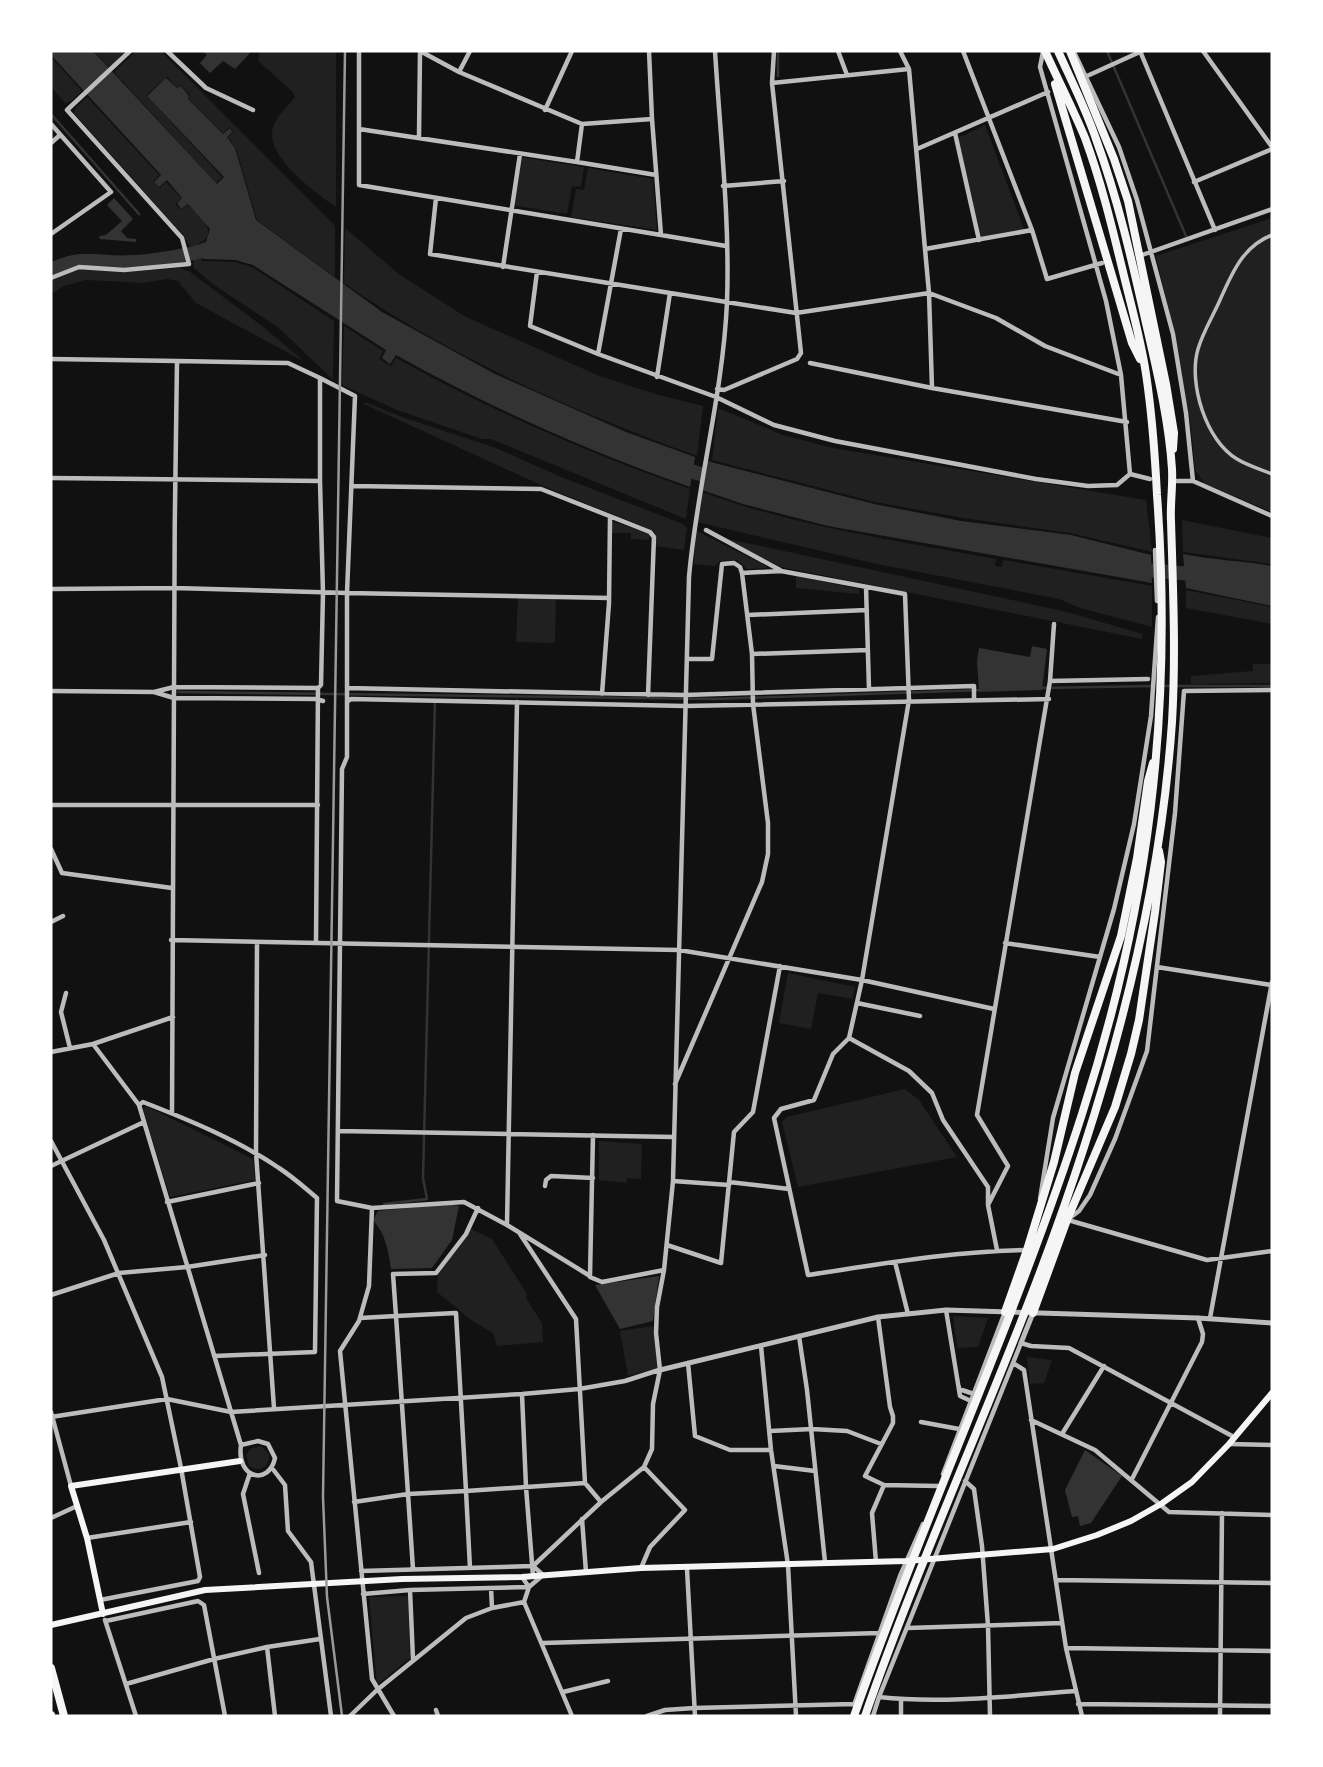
<svg xmlns="http://www.w3.org/2000/svg" width="1323" height="1767" font-family="'PT Serif',serif">
	<style>
		.green { fill: #202020 }
		.water { fill: #333 }
		.lines { fill: none; stroke-linecap: round; stroke-linejoin: round }
		.stream { stroke: #333; stroke-width: 2.5 }
		.river { stroke: #333; stroke-width: 14 }
		.pedestrian { stroke: #bcbcbc; stroke-width: 3.5 }
		.minor { stroke: #bcbcbc; stroke-width: 4.5 }
		.tertiary { stroke: #bcbcbc; stroke-width: 5 }
		.secondary { stroke: #f5f5f5; stroke-width: 6 }
		.trunk { stroke: #f5f5f5; stroke-width: 8 }
		.rail { stroke: #9a9a9a; stroke-width: 2.5 }
	</style>
	<rect width="100%" height="100%" fill="#111"/>
	<path class="green" d="M94,51H126L109,67Z
		M136,51H161L335,226V277L257,220L236,148L228,137L233,132L230,127L223,133L189,99L190,95L181,85L177,87L167,77L146,95L222,177L216,183L114,72Z
		M260,51H336V207C316,194 271,160 272,134C272,120 287,107 295,97L293,92L258,61Z
		M51,57L82,91L71,101L65,103L51,87Z
		M87,97L159,175L153,181L159,188L166,182L181,198L175,204L181,210L188,205C198,215 221,234 199,243L200,247L191,248L184,236L74,113L76,107Z
		M985,125L1024,229L981,238L958,138Z
		M519,157L584,167L581,187L572,186L567,214L512,205Z
		M588,168L653,179L657,230L571,217L576,189L584,190Z
		M1272,218V512L1205,484L1195,470L1191,428L1173,329L1156,256Z
		M345,228L400,275L466,317L602,377L659,395L703,406L697,456C574,411 451,358 344,283Z
		M201,258L202,261L235,262L252,267L334,321L333,380L279,328L214,285L194,268L193,259Z
		M181,268L190,272L262,326L305,362L196,303L178,281L167,279L143,283L86,280L64,286L51,294V281L80,269L125,272Z
		M344,326L383,351L379,359L391,366L396,358C492,411 587,453 690,489L686,519L491,439H482L397,410L342,385Z
		M365,402L402,417L496,448L561,477L683,524L687,528L684,550L656,546L657,536L654,531L543,486L364,404Z
		M718,408L783,435L833,448L1146,500L1152,552L1070,533L963,518L875,502L712,460Z
		M702,492C797,527 897,541 996,559L995,566L1002,567L1003,560L1152,586V627L1080,608L1059,599L877,564L697,522Z
		M1182,520L1272,538V564L1183,552Z
		M612,521L650,534L649,540L631,539V533H612Z
		M695,530L766,566V568L747,569L737,560L720,561L715,566L694,564Z
		M728,539L1063,611L1143,634L1142,639L781,567L727,540Z
		M796,576L859,589V594L796,588Z
		M1186,590L1272,607V624L1186,608Z
		M518,597L556,598L555,643L516,642Z
		M1253,664H1272V683L1191,684V676L1253,671Z
		M788,973L855,987L852,999L818,993L811,1029L779,1023Z
		M905,1089L919,1100L957,1157L798,1187L782,1122L787,1117Z
		M146,1106L253,1159L255,1180L170,1197L143,1109Z
		M599,1141L642,1144L641,1179L627,1178L626,1183L599,1180Z
		M471,1229L492,1239L527,1294L526,1298L542,1323L543,1342L497,1346L493,1333L471,1320L437,1292L438,1275Z
		M953,1316L988,1318L978,1347L957,1348Z
		M653,1326L658,1368L628,1376L620,1331Z
		M1027,1357L1052,1360L1044,1383L1030,1384Z
		M261,1446L269,1454C270,1467 260,1473 249,1466L246,1455L250,1449Z
		M408,1596L410,1658L377,1685L369,1597Z"/>
	<path class="water" d="M51,51H93L217,184L224,177L147,96L166,78L177,88L181,86L189,96L188,99L223,134L230,128L232,132L227,137L235,148L256,220L382,312L495,374L626,432L695,457L690,487C588,451 491,408 396,355L390,364L382,358L386,350L253,265L235,260L203,259L202,255L193,257L191,249L200,248V244L206,242L210,229L188,204L181,209L177,203L182,198L167,180L159,187L154,182L161,175L51,55Z
		M203,51H252L235,69L223,61L210,73L200,63L207,55Z
		M114,198L133,219L121,231L127,238L136,239V242L100,239L99,236L106,235L122,221L107,205Z
		M707,461L874,504L961,521L1071,535L1151,555L1152,583L828,526L743,504L702,490Z
		M1183,554C1213,560 1243,561 1272,566V606L1186,588Z
		M1032,646L1047,649L1042,690L979,692L977,661L979,648L1030,657Z
		M446,1204L459,1206L452,1240L432,1268L391,1269C388,1250 386,1235 373,1220L378,1211Z
		M659,1276L653,1321L620,1329L595,1285Z
		M1085,1450L1122,1476L1091,1523L1080,1526L1078,1516L1072,1517L1065,1490Z"/>
	<g class="lines">
		<path class="stream" d="M1107,51L1186,236
			M778,76V51
			M51,114L139,214
			M1161,686H1272
			M1042,688L1154,686
			M178,692L714,699L983,690
			M384,1204L427,1199L423,1178L435,700"/>
		<path class="river" d="M51,270C83,253 100,265 132,262C155,261 186,255 208,250
			M675,466L719,480
			M1146,570L1202,575"/>
		<path class="pedestrian" d="M1272,235C1243,246 1232,273 1220,300C1213,316 1203,332 1198,349C1188,383 1206,441 1237,459C1248,466 1261,469 1272,474"/>
		<path class="minor" d="M167,51L206,88L253,110
			M359,51V129
			M420,51L459,72L582,124L577,162L656,175
			M649,51L652,119L661,235L726,246
			M838,51L847,75
			M900,51L909,69L925,249
			M963,51L1032,230L1047,279L1102,263
			M1140,51L1215,230
			M1203,51L1272,147
			M1043,52L1040,67L1106,301L1121,375L1130,474
			M1074,52L1119,147L1137,200L1173,334L1186,413L1193,481
			M459,72L470,51
			M1087,76L1142,51
			M772,83L909,69
			M545,110L572,51
			M51,124L111,192L51,234
			M582,124L652,119
			M955,133L979,240
			M419,137L420,52
			M51,143L60,135
			M917,149L1048,92
			M577,162L359,129V185L661,235
			M1194,182L1272,149
			M723,186L784,181
			M436,198L430,254L670,293L657,377
			M1142,255L1272,209
			M503,267L520,154
			M537,272L530,326L598,354L716,397L774,425L835,441L1036,479L1088,486L1117,485L1130,474
			M51,278L79,267L124,270L189,264L182,238L67,110L130,51
			M670,293L796,313L929,293L925,249L1032,230
			M598,354L621,229
			M51,359L177,361
			M810,363L932,388
			M1121,375L1045,346L996,318L929,293L932,388L1127,422
			M320,378L355,396L347,593L609,598
			M717,389L724,390L797,359L801,353L772,83L774,51
			M1130,474L1150,479
			M51,478L320,481V378L288,363L177,361C175,470 174,578 174,687L318,688
			M1175,481H1193L1272,516
			M353,486L541,489L650,532L654,537L648,695
			M706,530L780,570
			M1155,550L1157,601
			M866,587L869,689
			M51,589L174,588L347,593V757L342,769L337,1201L372,1208L464,1202L507,1225L590,1276L593,1135
			M748,615L867,610
			M1054,624L1050,681L1148,679
			M752,654L868,650
			M687,659H712L722,564L734,563L740,567L742,573
			M347,688L685,695L974,686V699
			M51,691L154,692L174,698L317,699L323,701
			M154,692L174,687L172,1113
			M602,694L609,603L610,517
			M347,702L351,699L685,706L1049,699
			M51,805H318
			M51,849L62,873L172,888
			M51,922L63,916
			M171,940L679,950L862,980L994,1009
			M257,942L256,1153L274,1408
			M316,942L318,688L321,685L323,593L320,481
			M1005,943L1100,957
			M1157,967L1271,985
			M66,993L61,1012L70,1048
			M857,1003L920,1016
			M849,1038L909,1071L932,1093L943,1120L988,1187V1204
			M93,1044L139,1105L241,1445C236,1479 269,1486 275,1458L268,1444L258,1441L241,1445
			M51,1052L93,1044L173,1017
			M675,1084L762,882L768,854V823L753,704L752,654L742,573L781,571L905,594L909,700L862,980L849,1038L833,1054L814,1100L781,1109L774,1118L808,1275C881,1264 954,1251 1027,1250
			M139,1105L143,1102C189,1120 238,1140 279,1168C293,1177 305,1188 317,1198L315,1352L214,1356
			M338,1131L674,1137
			M51,1141L104,1240L162,1377L181,1468L200,1577L198,1581L100,1600
			M51,1166L144,1122
			M673,1181L729,1185
			M729,1182L789,1189
			M545,1186L546,1180L551,1176L593,1178
			M1040,1199L1053,1118L1114,909L1134,824L1151,716L1158,617
			M167,1202L259,1183
			M372,1208L369,1286L359,1321L340,1351L372,1679L394,1716
			M1071,1217L1079,1211L1090,1195L1115,1139L1147,1051L1175,813L1184,691L1272,690
			M1068,1220L1207,1260L1272,1251
			M507,1224L517,702
			M667,1245L721,1263L734,1132L753,1112L780,966
			M997,1250L988,1205L1008,1166L977,1115L1050,681
			M895,1262L908,1314
			M590,1277L602,1282L664,1270
			M51,1295L119,1273L187,1267L265,1255
			M946,1310L960,1396L971,1401
			M360,1318L396,1316L393,1274L436,1273L466,1234L478,1208
			M1210,1318L1272,982
			M799,1336L807,1390L825,1562
			M761,1346L771,1450L788,1565L796,1716
			M688,1363L695,1436L730,1450H771
			M1013,1363L1024,1370L1066,1648L1082,1716
			M959,1387V1389L974,1394
			M522,1394L526,1487L533,1576
			M51,1412L71,1486
			M51,1417L167,1399L231,1412L522,1394L579,1389L625,1381L659,1370
			M1031,1420L1095,1450L1169,1512L1272,1515
			M921,1422L959,1429
			M770,1431L812,1429L847,1431L881,1444
			M1062,1434L1104,1366
			M1230,1444L1272,1445
			M774,1466L815,1471
			M272,1468L285,1485L288,1531L311,1562L331,1716
			M250,1473L243,1494L259,1573
			M943,1474L1005,1312
			M1132,1479L1202,1342L1203,1334L1198,1318
			M965,1481L974,1489L982,1546L988,1626L990,1716
			M585,1483L601,1502
			M884,1485L938,1486
			M354,1502L408,1494L413,1569
			M51,1518L77,1506
			M582,1519L586,1572
			M87,1538L191,1522
			M876,1562L872,1513L884,1485L865,1476L893,1423V1416L890,1407L878,1317
			M533,1566L601,1502L644,1467L652,1449L653,1404L660,1370L656,1333L657,1307L664,1270L673,1181L689,577C697,485 723,394 727,302C730,220 720,133 715,51
			M470,1568L466,1491L408,1494L396,1316L456,1313L466,1491L585,1483L576,1319L520,1234
			M641,1568L650,1547L685,1510L644,1467
			M687,1569L695,1716
			M361,1571L533,1566L543,1575L529,1587L410,1590L363,1594
			M522,1577L529,1587L524,1602L572,1716
			M1057,1580L1272,1583
			M491,1588L492,1608
			M410,1590L413,1659
			M105,1620L136,1716
			M106,1621L198,1601L204,1605L225,1716
			M907,1628L1062,1623
			M543,1643L879,1633
			M267,1647L320,1639
			M1066,1648L1272,1651
			M126,1684L214,1659L267,1647L275,1716
			M563,1692L608,1681
			M879,1697C943,1704 1010,1696 1075,1691
			M901,1700V1716
			M1078,1704L1272,1706
			M854,1705L900,1576L923,1524
			M436,1710L438,1716
			M350,1716L377,1690L466,1618L492,1608L524,1602
			M647,1716L665,1710L694,1708L854,1704
			M873,1716L879,1697L1021,1343L1031,1346L1069,1348L1234,1437
			M1220,1716L1222,1513"/>
		<path class="tertiary" d="M1021,1343L1033,1313
			M660,1370L878,1317L946,1310L1198,1318L1272,1323"/>
		<path class="secondary" d="M103,1614L87,1538L71,1486L240,1461
			M51,1625L205,1590L402,1579L522,1577L641,1568L906,1561L1053,1549L1097,1535L1131,1521L1161,1504L1192,1482L1229,1444L1272,1393"/>
		<path class="trunk" d="M1070,51L1114,159L1128,201L1166,384L1174,433L1173,449
			M1055,84L1132,343L1140,359
			M1005,1312L1027,1250L1054,1162L1075,1073L1121,936L1137,858L1148,781L1153,763
			M1033,1313L1067,1220L1115,1107L1131,1054L1139,1020L1155,912L1161,862L1159,851
			M51,1668L64,1716
			M51,1715V1716
			M854,1716C925,1514 1016,1319 1082,1114C1149,907 1173,712 1157,495C1155,455 1152,414 1146,374C1141,340 1131,305 1123,272C1112,227 1101,181 1085,138C1073,109 1058,80 1045,51
			M865,1716C932,1524 1022,1341 1084,1147C1129,1009 1162,867 1172,722C1176,655 1173,588 1171,521C1170,504 1173,487 1172,469C1169,421 1157,371 1146,323C1132,261 1118,199 1096,139C1086,109 1071,80 1058,51"/>
		<path class="rail" d="M342,1716L327,1597L323,1497L345,51"/>
	</g>
	<rect width="1323" height="1767" fill="none" stroke="#ffffff" stroke-width="105"/>
</svg>
